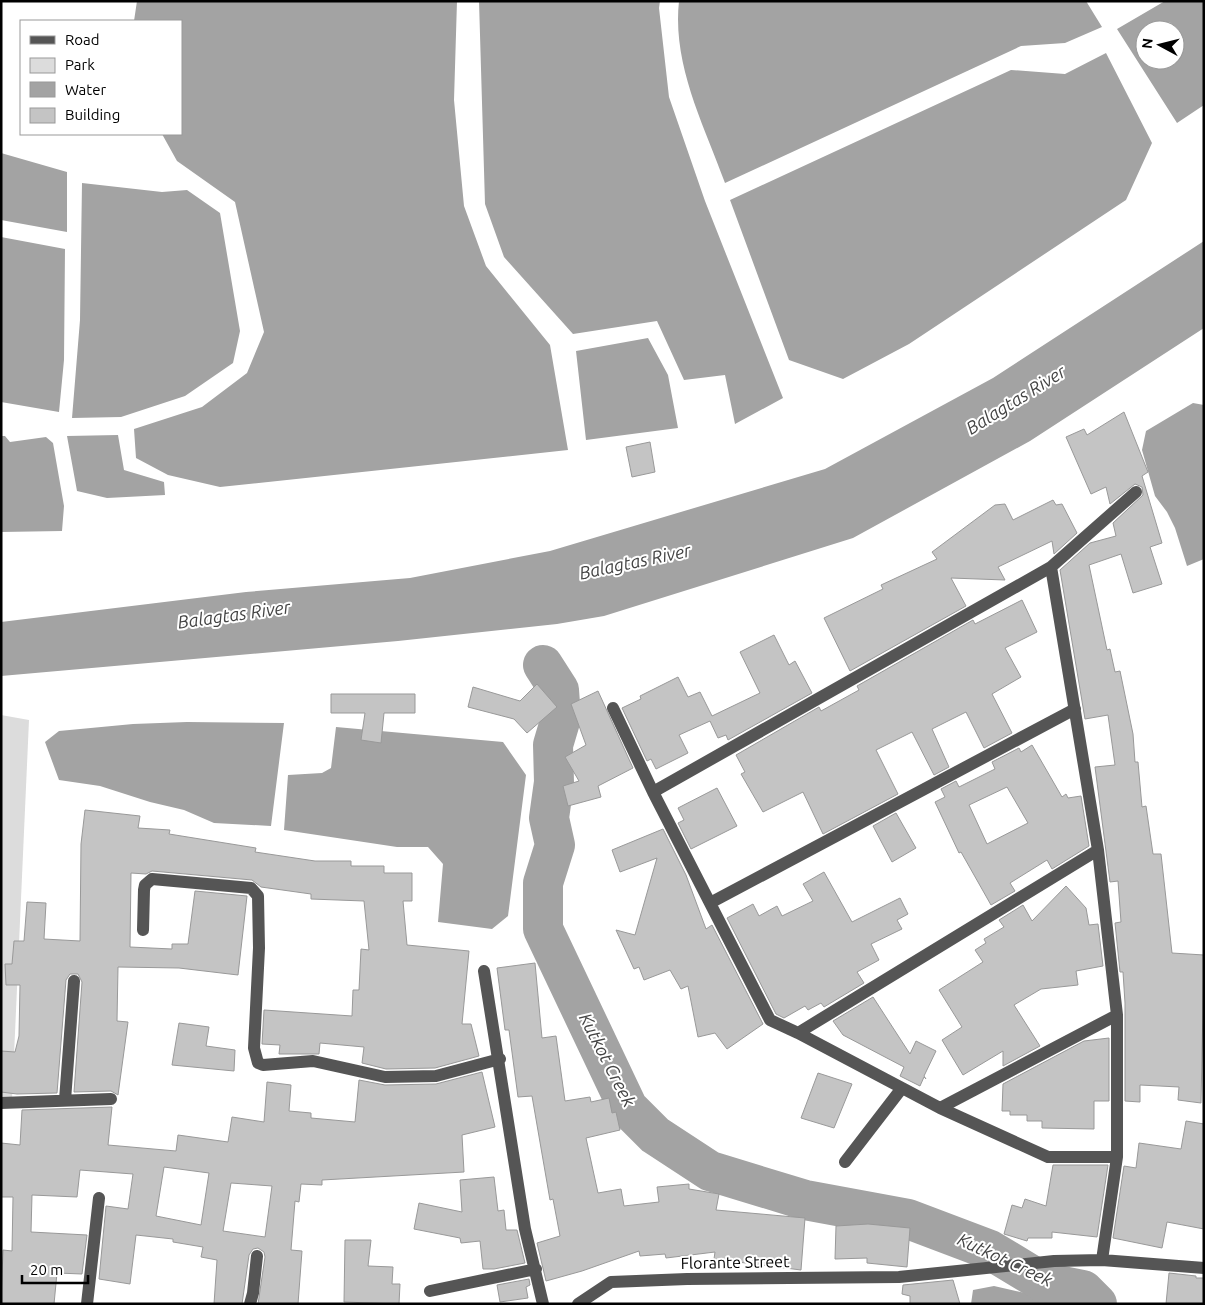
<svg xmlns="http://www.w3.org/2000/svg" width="1205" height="1305" font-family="Ubuntu,sans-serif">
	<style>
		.green { fill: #dcdcdc }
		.water { fill: #a3a3a3; fill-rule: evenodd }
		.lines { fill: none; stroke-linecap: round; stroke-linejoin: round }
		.river { stroke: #a3a3a3; stroke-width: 40 }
		.building { fill: #c4c4c4; stroke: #999; fill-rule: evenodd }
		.minor { stroke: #555; stroke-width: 12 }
		.labels { text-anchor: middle; stroke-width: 4; stroke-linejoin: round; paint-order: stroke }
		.street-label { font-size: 16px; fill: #000; stroke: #fff }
		.water-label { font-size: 18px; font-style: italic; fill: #444; stroke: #fff }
	</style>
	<rect width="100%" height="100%" fill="#fff"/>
	<path class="green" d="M1,715L29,720L12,1100L1,1099Z"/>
	<path class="water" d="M137,1H457L454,100L464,206L486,266L550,345L568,450L220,487L168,475L136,458L134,429L202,407L247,373L264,332L235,202L177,161L162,134H181V21H134Z
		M479,1H660L659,8L669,97L705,201L783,398L735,424L725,375L684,380L657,321L573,334L504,257L485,204Z
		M679,1H1086L1102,27L1065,43L1021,46L725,183C704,125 672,65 679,1Z
		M1165,1H1204V105L1177,123L1117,29ZM1145,30H1175V60H1145Z
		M1106,53L1152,143L1126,200L909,344L843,379L789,360L730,200L1011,70L1065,74Z
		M1,153L67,172V232L1,220Z
		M82,183L162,192L187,190L220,213L240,331L233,363L185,396L121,417L72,418L80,320Z
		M1,237L65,249L64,360L59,412L1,402Z
		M1204,241V328L1030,441L853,538L604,616L557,624L398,641L1,676V622L246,592L410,578L550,551L825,469L993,378Z
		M648,338L668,375L678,428L586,440L576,351Z
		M1193,403L1204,405V559L1187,566L1175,528L1167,512L1155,496L1142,450L1146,431Z
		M118,435L124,470L164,482L165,495L107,498L77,491L67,436Z
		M1,436H5L10,442L46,437L53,443L64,506L62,531L1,532Z
		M187,722L284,723L271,826L214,823L184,810L150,802L100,786L59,780L45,742L59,731L133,724Z
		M336,727L503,742L526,775L508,916L492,929L438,922L443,864L428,847H397L284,830L288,775L322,773L331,768Z
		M994,1286L1025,1293L1053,1304H971L973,1290Z"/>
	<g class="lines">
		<path class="river" d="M543,665L559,690L561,718L553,745L554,782L549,818L555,845L543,883V929L628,1108L655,1135L710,1171L805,1200L908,1219L990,1250L1043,1282L1083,1290L1097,1304"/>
	</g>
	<path class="building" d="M1124,412L1148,472L1142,476L1162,543L1150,547L1162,584L1133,593L1121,554L1089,565L1107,650L1110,649L1115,672L1120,671L1133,734L1135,762H1138L1142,807L1146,806L1153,854H1161L1172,953L1204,955L1201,1103L1178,1100L1179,1087L1140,1085V1102L1125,1101V1003L1123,972H1120L1115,923L1121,922L1118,881L1110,882L1095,767L1115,765L1108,715L1085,719L1060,570L1090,543L1116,536L1113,523L1143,495L1142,487L1135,484L1110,504L1106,487L1091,494L1066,437L1084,429L1087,435Z
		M650,442L655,472L632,477L626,447Z
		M1053,500L1056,505L1062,504L1077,533L1054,554L1052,541L998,567L1005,580L951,578L966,606L850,671L824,618L883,589L881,585L937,559L932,552L995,505L1005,504L1013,520Z
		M1022,600L1037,632L1005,648L1021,677L992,694L1012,733L984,748L966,712L932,729L949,767L934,775L912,732L876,750L898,794L823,834L803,792L763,812L741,774L745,772L736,755L819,707L821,711L859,690L857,686L973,620L975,624Z
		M774,635L789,665L795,661L812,693L728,740L726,735L718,738L710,721L679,735L688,753L656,769L651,759L647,761L622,708L641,699L640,696L678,677L688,697L700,692L712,716L760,693L740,652Z
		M537,684L557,707L527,733L514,719L468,707L473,687L520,701Z
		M598,691L633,768L598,786L601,797L568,806L563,786L579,781L565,757L586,745L571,704Z
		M331,694H415V713H384L381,743L361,740L365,713H331Z
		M1032,745L1062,797L1066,794L1068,798L1081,796L1089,846L1052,869L1047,860L1010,883L1015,891L991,905L961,852L959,853L935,802L945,797L941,789L956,781L959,787L995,769L992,762L1019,748L1021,752ZM1007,787L1028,823L987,844L969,805Z
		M717,788L737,826L691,849L678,823L684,820L678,808Z
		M85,810L140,816L138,828L170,830L169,834L256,848L255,852L315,861H351V866H384V873H412V901H403L407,945L469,951L462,1024H471L479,1056L435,1068L386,1069L362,1063L364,1047L320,1043L319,1054H279L280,1045L262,1044L264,1010L352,1016L353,990H359L361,949L369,950L364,901L311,899V894L261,887L252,880L152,871L146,874L131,873L130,947L172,949V944H188L195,891L247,896L238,975L179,968L118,967L117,1021L128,1022L118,1095L111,1091L74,1092L82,982L78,974H70L66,980L57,1093L17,1094L1,1092V1051L15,1052L19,1036L20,985H6L5,964H12L14,941H24L27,902L46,903L44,939L80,941L81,844Z
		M896,813L916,848L892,862L873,826Z
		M663,829L686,875L706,929L712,925L763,1024L727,1049L715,1033L698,1037L688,986L681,989L670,970L644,980L639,967L634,969L616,930L635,935L657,858L620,872L612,850Z
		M824,872L852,922L900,898L908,914L897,920L902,929L871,944L879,960L857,972L864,983L824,1007L821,1003L808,1010L805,1006L784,1018L776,1014L727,918L753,904L759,916L777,906L782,916L813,901L803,884Z
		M1066,886L1086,908L1089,925L1098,924L1103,966L1076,971L1078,985L1041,989L1014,1005L1040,1046L1003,1066V1051L963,1075L942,1040L962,1027L939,990L983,962L975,950L986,943L984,939L1004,927L999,920L1023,905L1032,921Z
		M535,963L542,1038L556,1036L565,1101L590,1097L591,1102L609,1098L612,1113L616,1112L620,1130L586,1138L598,1193L621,1189L624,1206L659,1202L657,1187L689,1184V1189L719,1194L716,1210L805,1218L801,1270L714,1259L715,1252L666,1258L665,1254L640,1256L639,1251L582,1271L546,1281L537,1243L560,1236L553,1199L550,1200L532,1096L518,1097L509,1030H505L497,968Z
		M873,997L910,1054L916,1041L936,1051L924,1076L926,1079L924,1077L920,1086L900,1076L904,1067L843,1035L833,1021Z
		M179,1023L209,1027L206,1046L235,1050L234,1071L172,1065Z
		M1109,1038V1101H1094V1129L1042,1128V1121H1027V1115H1010V1111H1002L1003,1084L1084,1041Z
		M482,1072L495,1127L462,1135L464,1172L322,1180V1185L301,1184L299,1202L295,1201L291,1250L302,1251L298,1304H258L265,1257L264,1252L258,1248L253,1249L249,1255L242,1304H214L217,1260L201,1257L203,1247L173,1242V1239L136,1235L130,1284L99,1279L106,1206L128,1209L133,1174L80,1170L77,1197L32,1195L31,1232L87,1235L82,1274L57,1273L54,1304H1L3,1250L12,1251L13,1197H1V1143L20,1145L22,1110L112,1107L108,1145L176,1151L178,1135L228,1142L232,1117L264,1122L267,1082L291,1085L289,1111L311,1113V1118L355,1122L359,1080L385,1085L436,1084ZM164,1167L209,1173L201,1225L156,1216ZM231,1183L272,1186L265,1237L223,1231Z
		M818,1073L852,1084L834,1128L801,1118Z
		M1186,1121L1204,1124V1229L1167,1222L1162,1248L1113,1238L1124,1166L1136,1168L1139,1143L1181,1149Z
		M1053,1165H1108L1097,1237L1052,1232V1238H1028L1027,1241L1004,1234L1012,1205L1022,1208L1025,1199L1046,1206Z
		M494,1177L498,1211L504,1210L506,1230H517L525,1263L494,1269H483L480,1241L461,1243L460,1238L414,1229L419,1203L462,1212L460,1180Z
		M868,1224L910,1228L907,1267L867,1263V1258L835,1259L836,1226Z
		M345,1240H371L368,1266L393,1267L392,1284H400L399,1304L344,1302Z
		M1169,1273L1196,1276V1278H1204V1304H1166Z
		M529,1279L530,1285L526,1287L528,1298L500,1302L497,1285Z
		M953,1280L960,1304H910V1296L902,1294L903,1285Z"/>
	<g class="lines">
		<path class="minor" d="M1051,567L1136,492
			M613,708L653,792
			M710,903L1075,709
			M143,930L144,890L145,885L152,879L251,888L258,896L259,948L254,1048L258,1063L263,1065L313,1061L385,1077L436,1076L500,1059
			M484,971L525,1229L543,1304
			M798,1033L1098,850
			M65,1100L74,981
			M1,1103L111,1099
			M940,1108L1117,1015
			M845,1162L902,1088
			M1102,1260L1117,1157V1015L1098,850L1051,567L653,792L770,1020L798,1033L940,1108L1048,1157H1117
			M430,1291L536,1269
			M87,1304L99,1198
			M250,1304L253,1293L257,1256
			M578,1304L611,1282L687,1279L899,1277L1054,1261L1102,1260L1204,1268"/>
	</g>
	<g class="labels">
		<g class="street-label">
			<text transform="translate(735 1262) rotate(-1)" y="6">Florante Street</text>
		</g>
		<g class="water-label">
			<text transform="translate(1016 400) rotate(-32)" y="6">Balagtas River</text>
			<text transform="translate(635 562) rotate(-12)" y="6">Balagtas River</text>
			<text transform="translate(234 615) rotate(-8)" y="6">Balagtas River</text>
			<text transform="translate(607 1060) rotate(63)" y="6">Kutkot Creek</text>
			<text transform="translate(1005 1260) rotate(25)" y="6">Kutkot Creek</text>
		</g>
	</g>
	<rect width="1205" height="1305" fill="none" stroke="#000000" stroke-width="5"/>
	<rect x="20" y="20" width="162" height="115" fill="#ffffff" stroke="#999999"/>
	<rect x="30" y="36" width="25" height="8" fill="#555555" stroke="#999999"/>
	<text x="65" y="45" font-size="15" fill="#000000">Road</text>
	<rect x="30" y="58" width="25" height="15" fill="#dcdcdc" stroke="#999999"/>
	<text x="65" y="70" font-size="15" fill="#000000">Park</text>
	<rect x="30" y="82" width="25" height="15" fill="#a3a3a3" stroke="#999999"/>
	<text x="65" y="95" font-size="15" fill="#000000">Water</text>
	<rect x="30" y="108" width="25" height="15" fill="#c4c4c4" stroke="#999999"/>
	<text x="65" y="120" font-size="15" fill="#000000">Building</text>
	<g transform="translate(1160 45) rotate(277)"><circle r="24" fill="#ffffff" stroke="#999999"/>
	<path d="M0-4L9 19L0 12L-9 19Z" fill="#000000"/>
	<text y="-8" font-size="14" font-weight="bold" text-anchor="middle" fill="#000000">N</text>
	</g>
	<path d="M22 1275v8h66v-8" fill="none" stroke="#000000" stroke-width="2.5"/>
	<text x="30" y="1275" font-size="15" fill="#000000" stroke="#ffffff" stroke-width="4" paint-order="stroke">20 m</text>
</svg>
